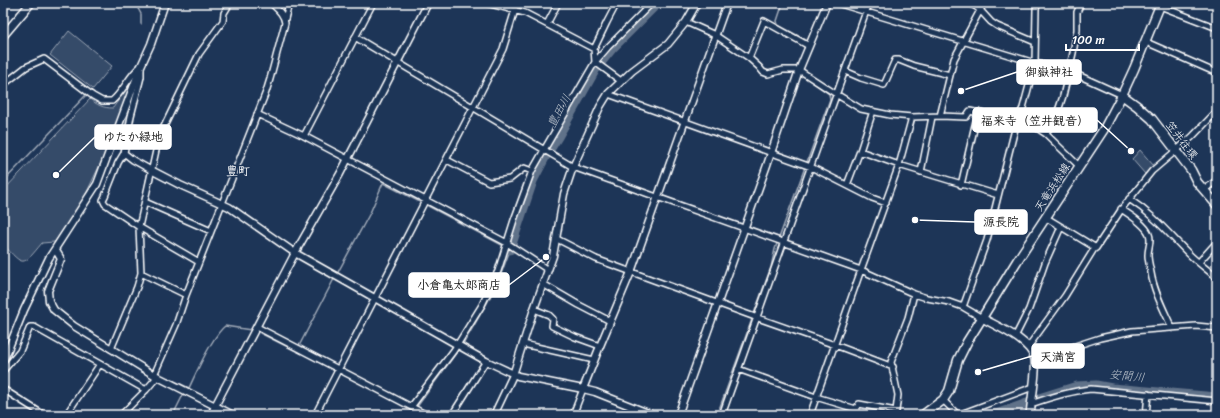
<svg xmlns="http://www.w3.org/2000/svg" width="1220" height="418" font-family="Sriracha,'Klee One',sans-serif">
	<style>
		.green { fill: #364b69; stroke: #9aa5b4 }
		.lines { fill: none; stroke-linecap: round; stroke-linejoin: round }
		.stream { stroke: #a0aab8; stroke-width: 1.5 }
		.river { stroke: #617289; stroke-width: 9 }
		.minor-casing { stroke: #fff; stroke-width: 8 }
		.tertiary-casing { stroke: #fff; stroke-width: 9 }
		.secondary-casing { stroke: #fff; stroke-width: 10 }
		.primary-casing { stroke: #fff; stroke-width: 11 }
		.minor { stroke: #1d3557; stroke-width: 5 }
		.tertiary { stroke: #1d3557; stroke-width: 6 }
		.secondary { stroke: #1d3557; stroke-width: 7 }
		.primary { stroke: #1d3557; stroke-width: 8 }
		.labels { text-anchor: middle; stroke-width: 3; stroke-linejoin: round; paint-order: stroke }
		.street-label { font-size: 11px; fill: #fff; stroke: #1d3557 }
		.water-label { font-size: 12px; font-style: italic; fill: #b8c0ca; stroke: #1d3557 }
		.neighbourhood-label { font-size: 12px; font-weight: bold; fill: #fff; stroke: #1d3557 }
		.leader { fill: none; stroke: #fff; stroke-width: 1.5 }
		.callout-dot { fill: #fff; stroke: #1d3557; stroke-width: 1.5 }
		.callout { fill: #fff; stroke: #fff; stroke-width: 1.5 }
		.callout-label { font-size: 12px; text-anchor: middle; font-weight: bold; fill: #111 }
	</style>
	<rect width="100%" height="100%" fill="#1d3557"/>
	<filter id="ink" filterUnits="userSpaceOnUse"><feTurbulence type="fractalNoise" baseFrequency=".025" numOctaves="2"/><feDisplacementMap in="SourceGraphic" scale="8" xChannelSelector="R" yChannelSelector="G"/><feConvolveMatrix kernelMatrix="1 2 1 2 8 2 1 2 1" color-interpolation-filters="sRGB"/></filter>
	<g filter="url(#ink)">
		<path class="green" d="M69,31L112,66L93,89L50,55Z
			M135,76L105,154L83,200L56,240L54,242L42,243C22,267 24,267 3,244V191L90,99C97,105 103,108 113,108Z
			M1140,150L1154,166L1145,174L1132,159Z"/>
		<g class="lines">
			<path class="stream" d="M135,3L141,14V24
				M783,3L777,21L778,25L806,40
				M228,10L234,3
				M205,41L210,35
				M157,134L193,62
				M154,150L156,137
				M150,165L152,157
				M3,182L85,96
				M143,198L148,172
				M428,206L502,245
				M137,237L138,275
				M337,274L370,213L383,183L420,202
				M118,327L135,284
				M260,333L296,351L297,349
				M299,346L335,277
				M462,346L488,301L498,282L510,250L508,248
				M168,378L189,388C196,373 212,336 225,326L251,330
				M173,415L184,393
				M411,415L459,349
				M717,415L771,267L775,249L830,99L829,94L806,78"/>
			<path class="river" d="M510,250L533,181L546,156L558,137L596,69L613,48L658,3
				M1036,399L1077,386L1096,385L1112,388L1217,397
				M993,415L1027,403"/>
			<g class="minor-casing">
				<path id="minor" d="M486,3L525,13L594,49
					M617,3L607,22L594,49L595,62L621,81
					M837,3L1035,63L1069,71L1122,95
					M968,3L975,6L980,10L991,22L997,26L1035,42
					M1160,6L1217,28
					M285,19L289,3
					M686,22L715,35L749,58L759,67L763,72L768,74L783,70H799L836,94L861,109L890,115L912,117
					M547,24L558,3
					M355,37L573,167L861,270L914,294L927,298L949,302L963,307
					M1146,42L1217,73
					M749,58L764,21L809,46
					M141,68V77L131,116L124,153L133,160L151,170
					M845,71L861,78L884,85L895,60H899L914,66L950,75
					M3,85L26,67L44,59L93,96L102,101H112C124,91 129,75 141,66
					M608,94L811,167L872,198L886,203
					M257,114L304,136L373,3
					M940,116L966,117L970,111L1017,121
					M1019,116L1046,134
					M304,136L507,243L548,270
					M860,151L899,165L998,195
					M124,153L118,163L105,196L103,200L105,204L139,227L199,262
					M447,160L489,182L510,179L524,168L532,171
					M1079,166L1046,134L1059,108L1063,96L1073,53L1077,30V12L1081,3
					M921,172L932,117
					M847,185L860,151L873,111
					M961,185L978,112
					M1204,190L1217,180
					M1129,199C1154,215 1168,233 1189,254C1197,262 1208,270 1217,278
					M145,202L211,231
					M1121,209C1130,215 1145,224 1149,234C1152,241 1148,247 1148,255C1148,261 1150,267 1151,273C1154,292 1164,310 1172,328
					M1045,217L1096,248
					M557,239L596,259L755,317L835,345L893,367
					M1199,262L1217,242
					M141,273L186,295
					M543,284L579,305L610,321
					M534,309L549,315L553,319L552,326L575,337L600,346
					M982,318L963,307L987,240L1017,121L1023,108L1035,63L1036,9L1038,3
					M257,327L427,415
					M1015,337L1029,309L1045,263L1061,227
					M523,344L594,360
					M1028,347L1065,296L1094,249L1096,248L1123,207L1152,171L1192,137L1217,111
					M111,349L137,287L141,273L139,227L159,137L199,54L223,21L224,13L230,3
					M1035,359L1100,338L1132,331L1196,326L1217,328
					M738,369L816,397L856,409
					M3,371L20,351L30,327H34L146,390
					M154,375L176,325L186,295L266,92L270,79L285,23C284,14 277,9 271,3
					M3,389L44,415
					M943,400L958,415L1033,387
					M1031,404C1051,397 1070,391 1091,389L1217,401
					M411,407L454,350L482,305L498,271L514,220L532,171L544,150L595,62L608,47L652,3
					M66,415L100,364
					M121,415L146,390L158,376
					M210,415L215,406
					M315,415L503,49L515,10
					M452,415L486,361
					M573,415L583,389
					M628,415L632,407
					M722,415L869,3
					M810,415L861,270L899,165L912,117L940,116L954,59L984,3
					M857,415L856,409L859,404L896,411L898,395L891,362L908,318L914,294
					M1146,415L1148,394"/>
			</g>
			<g class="tertiary-casing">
				<path id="tertiary" d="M151,170L180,185L229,207L295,253L486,361L518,376L583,389L600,346L631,272L727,3
					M55,249L61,259L52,281L48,291L49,301L54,310L74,326L154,375L233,415
					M3,362L24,310L49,258L97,184L141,66L151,44L165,3
					M583,389L595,392L653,415
					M215,406L295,253L340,174L428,3
					M494,415L513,375L534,309L553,256L564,194L573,167L600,107L608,94L632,71L668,44L686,22L697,3
					M678,415L767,165L799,70L827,3"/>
			</g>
			<g class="secondary-casing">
				<path id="secondary" d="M3,36L31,3
					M982,318C998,327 1030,340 1035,359C1037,371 1031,402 1030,415"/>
			</g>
			<g class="primary-casing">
				<path id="primary" d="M1122,95L1137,106L1152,119L1191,170L1197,182L1217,205
					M923,415L943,400L949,391L958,360L967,342L982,318L1017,261L1104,129L1122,95L1134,69L1161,3"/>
			</g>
			<use href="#minor" class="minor"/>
			<use href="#tertiary" class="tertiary"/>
			<use href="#secondary" class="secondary"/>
			<use href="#primary" class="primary"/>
		</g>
	</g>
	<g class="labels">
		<g class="street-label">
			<text transform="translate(1182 140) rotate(53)" y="4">笠井往環</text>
			<text transform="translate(1052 187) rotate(-57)" y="4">天竜浜松線</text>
		</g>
		<g class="water-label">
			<text transform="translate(559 111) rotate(-61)" y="4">豊田川</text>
			<text transform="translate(1127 376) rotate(6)" y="4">安間川</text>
		</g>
		<g class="neighbourhood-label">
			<text x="238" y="175">豊町</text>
		</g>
	</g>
	<path class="leader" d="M961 91L1017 72M1131 151L1097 120M56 175L95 137M915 220L975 222M546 257L509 285M978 372L1032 356"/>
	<g class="callout-dot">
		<circle cx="961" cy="91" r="4"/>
		<circle cx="1131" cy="151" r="4"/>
		<circle cx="56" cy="175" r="4"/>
		<circle cx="915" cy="220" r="4"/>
		<circle cx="546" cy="257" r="4"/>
		<circle cx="978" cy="372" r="4"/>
	</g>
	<g class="callout">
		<rect x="1017" y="60" width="64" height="24" rx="4"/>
		<rect x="973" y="108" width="124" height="24" rx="4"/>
		<rect x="95" y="125" width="76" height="24" rx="4"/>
		<rect x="975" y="210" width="52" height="24" rx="4"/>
		<rect x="409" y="273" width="100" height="24" rx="4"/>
		<rect x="1032" y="344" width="52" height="24" rx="4"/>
	</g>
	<g class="callout-label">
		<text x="1049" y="76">御嶽神社</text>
		<text x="1035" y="125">福来寺（笠井観音）</text>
		<text x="133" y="141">ゆたか緑地</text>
		<text x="1001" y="226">源長院</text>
		<text x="459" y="289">小倉亀太郎商店</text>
		<text x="1058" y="361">天満宮</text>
	</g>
	<rect width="1220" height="418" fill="none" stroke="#1d3557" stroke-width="16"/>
	<rect x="8" y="8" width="1204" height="402" fill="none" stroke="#fff" stroke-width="1.5" filter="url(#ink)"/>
	<path d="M1066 44v6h73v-6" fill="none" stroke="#ffffff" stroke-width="2"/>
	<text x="1072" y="44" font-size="12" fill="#ffffff" stroke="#1d3557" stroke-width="3" paint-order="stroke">100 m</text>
</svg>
